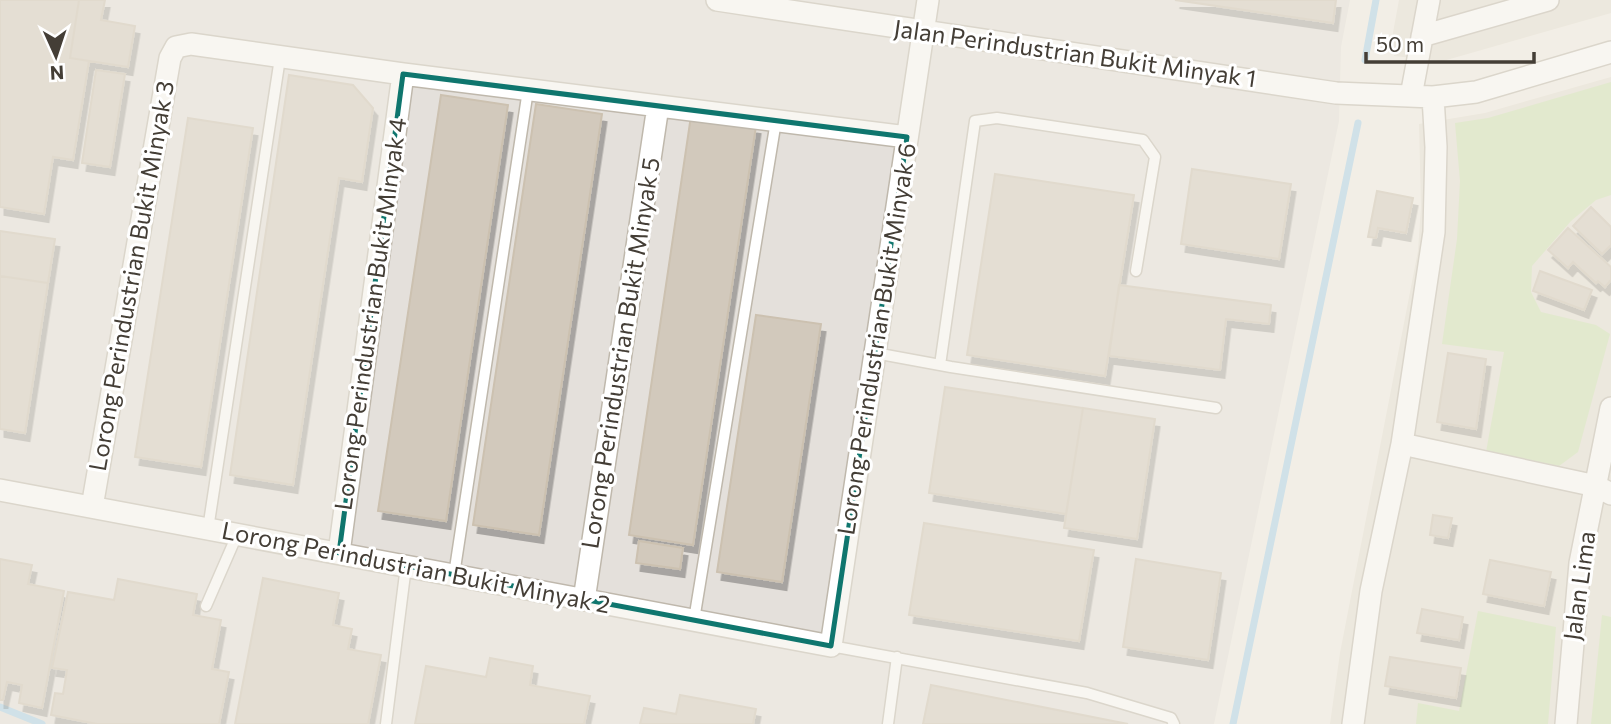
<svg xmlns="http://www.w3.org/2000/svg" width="1611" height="724" font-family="Commissioner,sans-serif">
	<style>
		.residential { fill: #e5dfd4 }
		.industrial { fill: #e4e0db }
		.green { fill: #cee3b2 }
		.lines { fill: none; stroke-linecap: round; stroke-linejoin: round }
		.stream { stroke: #a6d0ea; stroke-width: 7 }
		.building { fill: #d2c9bc; stroke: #ccc1b0; stroke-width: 2; filter: url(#shadow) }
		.service-casing { stroke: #bfb8ac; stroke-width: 13 }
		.minor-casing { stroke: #bfb8ac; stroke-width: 24 }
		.service { stroke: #fff; stroke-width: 10 }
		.minor { stroke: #fff; stroke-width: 21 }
		.marked { fill: none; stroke: #0f766e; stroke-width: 5; stroke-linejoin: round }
		.labels { text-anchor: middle; stroke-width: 6; stroke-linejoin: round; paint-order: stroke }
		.street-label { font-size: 24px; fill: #443e36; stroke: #fff }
	</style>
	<defs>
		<filter id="shadow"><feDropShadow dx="4.5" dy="8" stdDeviation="0" flood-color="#0004"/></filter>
	</defs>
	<rect width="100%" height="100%" fill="#f2eee6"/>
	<path class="residential" d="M1399,0H1611V13L1443,61L1394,56L1392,38Z
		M1611,77V724H1330L1340,653L1418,251L1421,207L1419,124L1485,113Z"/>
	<path class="industrial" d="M0,0H1350L1341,47L1339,121L1214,724H0Z"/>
	<path class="green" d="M1611,82V195L1596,200L1571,221L1532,266L1531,292L1541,312L1596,325L1610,334L1578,452L1559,466L1486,452L1504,352L1442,344L1457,239L1460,181L1455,123L1488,118Z
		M1478,611L1556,627L1548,724H1416L1418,703L1459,711Z
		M1602,615L1611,617V724H1591Z"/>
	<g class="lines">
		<path class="stream" d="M1365,60L1376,0
			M0,707L42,724
			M1233,724L1358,123"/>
	</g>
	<path class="building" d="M0,0H79L70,58L89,61L73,160L53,157L44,214L0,207Z
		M79,0H105L101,20L135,26L128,67L70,58Z
		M1175,0H1336L1333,23Z
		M96,70L125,74L110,167L82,163Z
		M289,75L353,85L373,108L362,182L339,178L293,485L230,475Z
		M441,95L508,105L446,521L378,511Z
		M536,104L602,114L539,535L473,525Z
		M691,116L756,126L693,545L629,535Z
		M188,118L253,128L201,467L135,457Z
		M1192,169L1291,184L1279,259L1181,244Z
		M995,174L1134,195L1105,376L967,355Z
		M1377,191L1413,198L1406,233L1378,228L1376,238L1368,237Z
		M1591,207L1611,227V245L1602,254L1573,226Z
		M1568,228L1611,267V280L1605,287L1598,281L1596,283L1573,262L1568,268L1548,250Z
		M0,231L55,239L48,283L0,276Z
		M1540,271L1592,290L1584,310L1533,291Z
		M0,276L48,283L25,433L0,429Z
		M1119,285L1271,305L1269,324L1226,319L1220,370L1109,356Z
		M756,315L821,324L782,582L717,572Z
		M1448,353L1486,359L1476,429L1437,422Z
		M945,387L1083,408L1066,514L929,493Z
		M1083,408L1155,419L1137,539L1064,528Z
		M1433,515L1452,518L1448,538L1430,535Z
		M924,523L1094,550L1079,641L909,615Z
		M639,541L683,548L680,569L636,563Z
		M0,559L32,565L28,584L64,591L42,708L19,703L22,685L7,682L3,700H0Z
		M1136,559L1221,573L1208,660L1123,647Z
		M1490,560L1551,572L1544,606L1483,594Z
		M263,578L339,593L333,625L352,629L348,649L381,655L368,724H235Z
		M118,579L197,594L193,615L221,620L212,669L229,672L219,724H97L51,715L55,693L63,694L67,670L52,668L68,592L114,600Z
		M1422,609L1463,617L1459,640L1417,633Z
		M1390,657L1461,668L1456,698L1385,686Z
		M490,658L533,666L530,685L590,696L584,724H415L426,666L486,677Z
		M931,685L1128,724H923Z
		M680,695L756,709L753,724H640L644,708L676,714Z"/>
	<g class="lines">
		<g class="service-casing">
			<path id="service" d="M875,353L951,367L1216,408
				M940,365L975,121L997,118L1143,140L1155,157L1136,271
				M208,529L280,58
				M454,575L528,90
				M206,606L237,535
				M694,620L776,121
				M831,646L1087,693L1171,718L1174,724
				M386,724L406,566
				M888,724L897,657"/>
		</g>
		<g class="minor-casing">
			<path id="minor" d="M717,0L1336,93L1433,97L1476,92L1611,52
				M1422,36L1548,0
				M1411,96L1429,0
				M1402,444L1596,486L1611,494
				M0,490L831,646L928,0
				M92,507L170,58L176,47L191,44L403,74L907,137
				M339,553L403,74
				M584,600L658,106
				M1353,724L1371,591L1402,444L1434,232L1436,147L1433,97
				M1566,724L1580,563L1611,408"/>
		</g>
		<use href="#service" class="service"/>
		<use href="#minor" class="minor"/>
	</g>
	<path d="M0 0H1611V724H0ZM403,74L907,137L831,646L339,553Z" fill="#f2eee6" fill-opacity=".55" fill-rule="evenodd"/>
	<path class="marked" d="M403,74L907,137L831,646L339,553Z"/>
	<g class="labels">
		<g class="street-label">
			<text transform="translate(1075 54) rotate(8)" y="8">Jalan Perindustrian Bukit Minyak 1</text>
			<text transform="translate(132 276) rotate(-80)" y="8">Lorong Perindustrian Bukit Minyak 3</text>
			<text transform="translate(371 314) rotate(-82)" y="8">Lorong Perindustrian Bukit Minyak 4</text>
			<text transform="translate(877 339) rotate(-81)" y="8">Lorong Perindustrian Bukit Minyak 6</text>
			<text transform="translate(621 353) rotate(-81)" y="8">Lorong Perindustrian Bukit Minyak 5</text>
			<text transform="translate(416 568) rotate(11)" y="8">Lorong Perindustrian Bukit Minyak 2</text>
			<text transform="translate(1580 586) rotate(-82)" y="8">Jalan Lima</text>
		</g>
	</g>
	<g transform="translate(56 56) rotate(177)" stroke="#ffffff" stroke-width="5" paint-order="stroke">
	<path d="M0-5L12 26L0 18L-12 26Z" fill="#443e36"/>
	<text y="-10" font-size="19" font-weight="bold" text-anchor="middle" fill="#443e36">N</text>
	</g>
	<path d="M1366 52v10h168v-10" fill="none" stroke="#443e36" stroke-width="3.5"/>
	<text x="1376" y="52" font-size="21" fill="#443e36" stroke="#ffffff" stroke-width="5" paint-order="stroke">50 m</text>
</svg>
